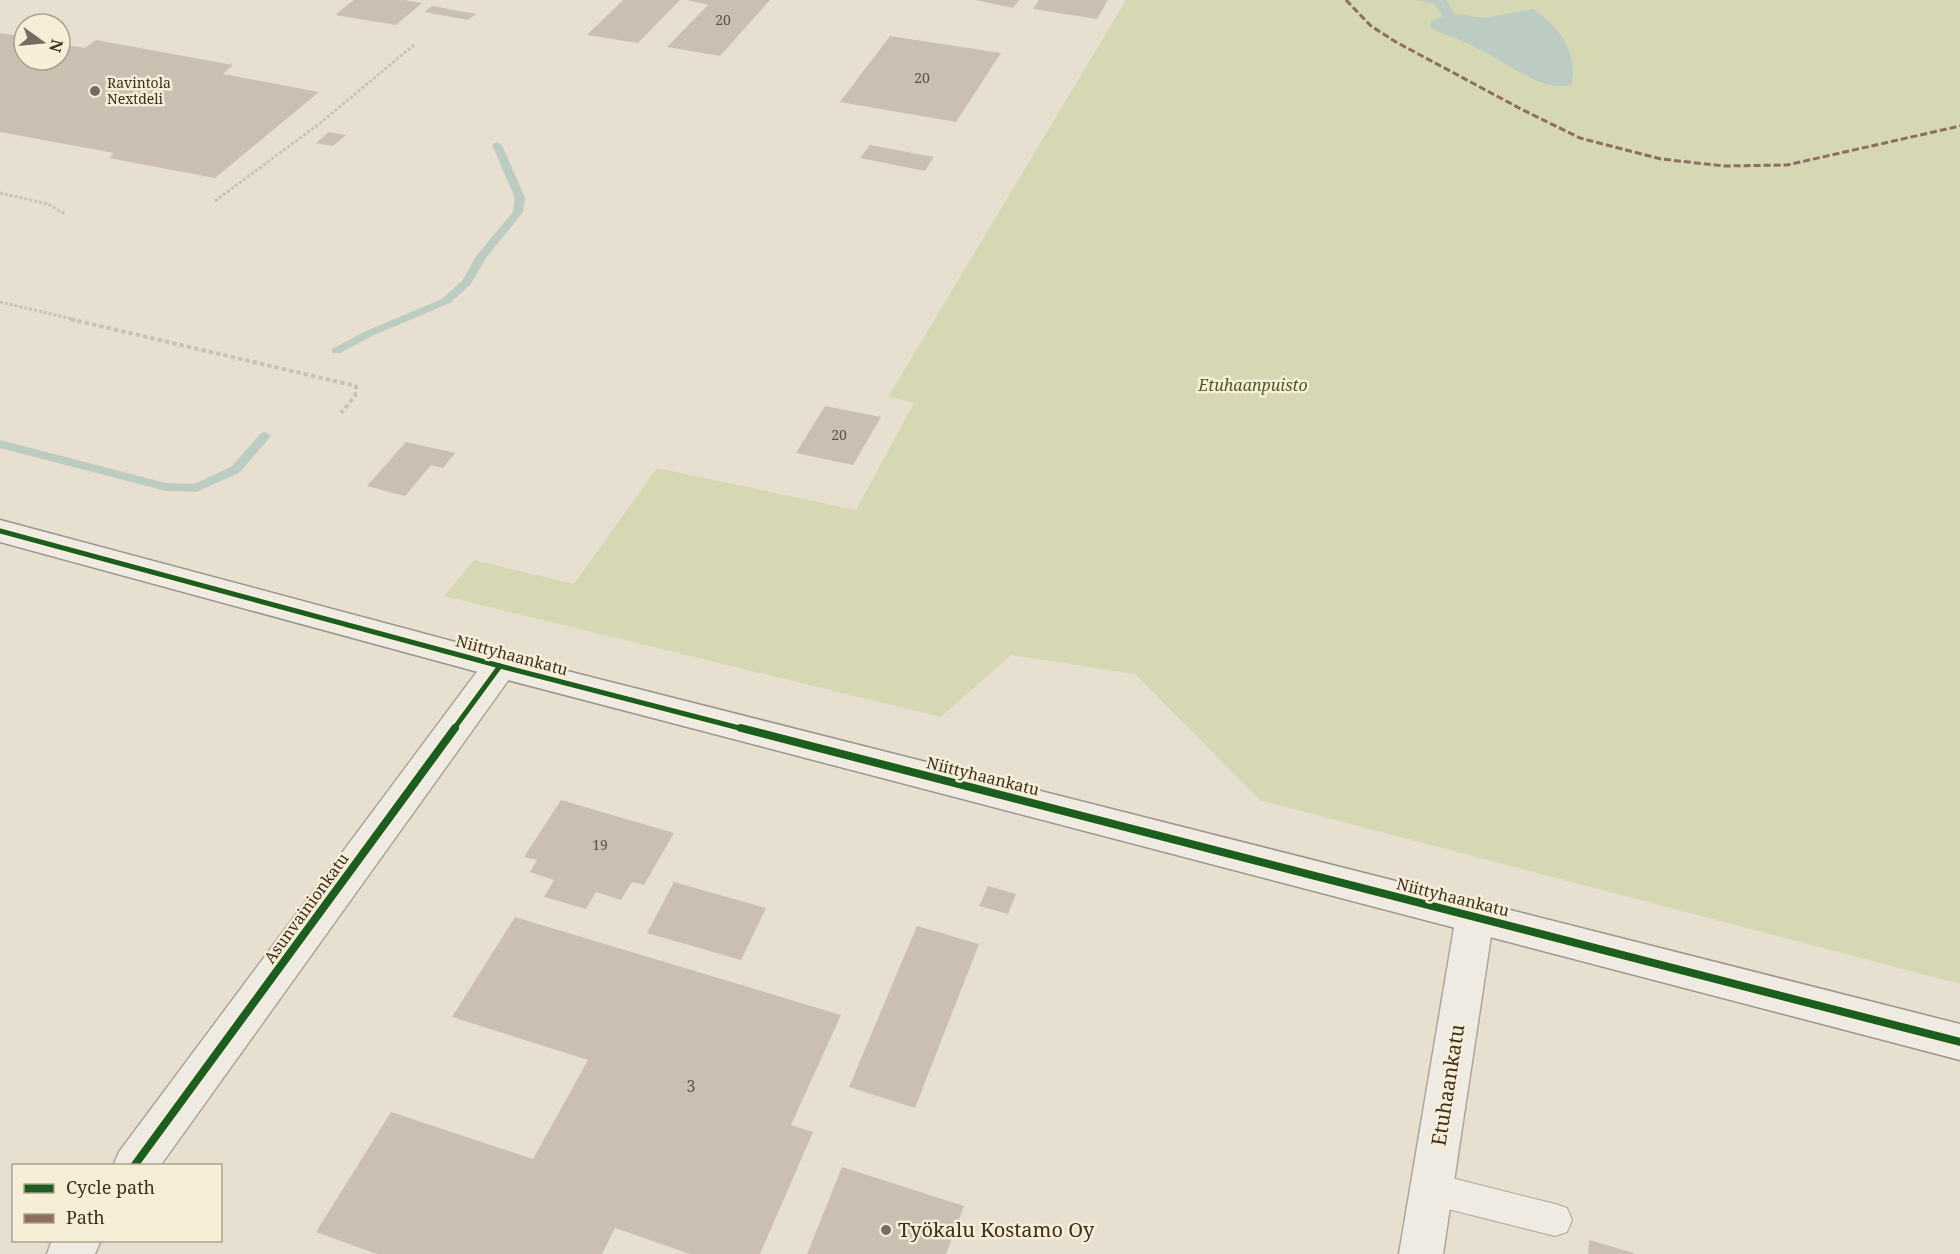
<svg xmlns="http://www.w3.org/2000/svg" width="1960" height="1254" font-family="'Noto Serif',serif">
	<style>
		.green { fill: #d6d7b3 }
		.water { fill: #bcccc2 }
		.lines { fill: none; stroke-linecap: round; stroke-linejoin: round }
		.stream { fill: #bcccc2; fill-rule: evenodd }
		.building { fill: #cbbfb2 }
		.lane-casing { stroke: #ada599; stroke-width: 2 }
		.street-casing { stroke: #ada599; stroke-width: 3 }
		.secondary-casing { stroke: #9c958a; stroke-width: 3 }
		.path-far1 { stroke: #c8c2b9; stroke-width: 3; stroke-dasharray: 3 2; stroke-linecap: butt }
		.path { stroke: #c8c2b9; stroke-width: 4; stroke-dasharray: 4.5 3; stroke-linecap: butt }
		.lane { fill: #efebe3; fill-rule: evenodd }
		.street { fill: #efebe3; fill-rule: evenodd }
		.secondary { fill: #efebe3; fill-rule: evenodd }
		.quiet { stroke: #8d6e63; stroke-width: 3; stroke-dasharray: 7 3; stroke-linecap: butt }
		.cycleway-far1-casing { stroke: #f7eed8; stroke-width: 9 }
		.cycleway-casing { stroke: #f7eed8; stroke-width: 11 }
		.cycleway-far1 { stroke: #1b5e20; stroke-width: 5 }
		.cycleway { stroke: #1b5e20; stroke-width: 8 }
		.poi-dot { fill: #786c5e; stroke: #f7eed8; stroke-width: 2 }
		.labels { text-anchor: middle; stroke-width: 5; stroke-linejoin: round; paint-order: stroke }
		.number-label { font-size: 14px; fill: #605244 }
		.far-poi-label { font-size: 14px; fill: #3d2e20; stroke: #f7eed8; text-anchor: start }
		.park-label { font-size: 16px; font-style: italic; fill: #4d5a26; stroke: #f7eed8 }
		.street-label { font-size: 16px; fill: #3d2e20; stroke: #f7eed8 }
		.near-number-label { font-size: 16px; fill: #605244 }
		.near-street-label { font-size: 20px; fill: #3d2e20; stroke: #f7eed8 }
		.near-poi-label { font-size: 20px; fill: #3d2e20; stroke: #f7eed8; text-anchor: start }
	</style>
	<rect width="100%" height="100%" fill="#e7e0d1"/>
	<path class="green" d="M1126,0H1960V984L1260,800L1135,674L1011,655L941,717L444,596L474,560L574,584L657,468L856,510L914,403L888,397Z"/>
	<path class="water" d="M1414,0H1446L1455,14L1485,18L1533,9C1559,26 1579,54 1571,85C1539,93 1498,56 1469,44C1456,38 1443,35 1431,27V21L1443,16L1433,3Z"/>
	<g class="lines">
		<path class="stream" d="M497,142L502,145L525,198L523,212L486,258L470,285L450,303L374,335L340,353H332V349L366,331L442,299L462,281L477,255L513,212L515,198L492,145Z
			M265,432L271,436L239,473L196,492L166,491L0,448V440L166,483L194,484L231,467L261,433Z"/>
	</g>
	<path class="building" d="M354,0H404L422,3L396,25L335,15Z
		M623,0H680L638,43L587,35Z
		M687,0H770L720,56L667,47L708,5Z
		M975,0H1019L1013,8Z
		M1039,0H1108L1097,19L1033,9Z
		M432,6L476,14L468,20L424,12Z
		M0,33L24,37V60H60V44L85,48L96,40L233,65L223,74L319,92L215,178L109,158L114,153L0,132Z
		M890,36L1001,53L956,122L840,102Z
		M329,132L346,135L333,146L316,143Z
		M870,145L934,157L925,171L860,158Z
		M825,406L881,417L853,465L796,453Z
		M406,442L455,453L443,468L431,465L405,496L367,486Z
		M561,800L674,833L644,885L632,882L621,900L596,892L586,909L544,897L554,880L530,872L537,860L524,857Z
		M674,882L766,908L741,960L647,933Z
		M988,886L1016,894L1008,914L979,906Z
		M515,917L841,1015L791,1125L813,1132L760,1254H690L615,1228L602,1254H377L316,1232L391,1112L533,1159L588,1060L452,1017Z
		M917,926L979,944L915,1108L849,1087Z
		M842,1167L964,1206L946,1254H807Z
		M1589,1240L1634,1253V1254H1588Z"/>
	<g class="lines">
		<g class="lane-casing">
			<path id="lane" d="M1432,1173L1555,1204L1567,1208L1572,1220L1567,1232L1555,1236L1432,1205L1420,1200L1415,1189L1420,1178Z"/>
		</g>
		<g class="street-casing">
			<path id="street" d="M500,654L512,657L517,666L512,675L160,1166H113L119,1152L488,657Z
				M1475,900L1489,905L1494,916L1443,1254H1399L1456,916L1461,905Z
				M52,1240H101L95,1254H47Z"/>
		</g>
		<g class="secondary-casing">
			<path id="secondary" d="M0,520L500,654L1960,1024V1060L500,678L0,542Z"/>
		</g>
		<path class="path-far1" d="M0,193L48,204L65,214
			M215,201L319,124L415,44
			M0,302L77,320"/>
		<path class="path" d="M70,319L356,386L355,396L341,413"/>
		<use href="#lane" class="lane"/>
		<use href="#street" class="street"/>
		<use href="#secondary" class="secondary"/>
		<path class="quiet" d="M1346,0L1371,26L1396,42L1521,109L1580,138L1661,159L1724,166L1787,165L1960,126"/>
		<g class="cycleway-far1-casing">
			<path id="cycleway-far1" d="M0,531L500,666L747,730
				M453,730L500,666"/>
		</g>
		<g class="cycleway-casing">
			<path id="cycleway" d="M741,728L1960,1042
				M134,1166L455,728"/>
		</g>
		<use href="#cycleway-far1" class="cycleway-far1"/>
		<use href="#cycleway" class="cycleway"/>
	</g>
	<g class="poi-dot">
		<circle cx="95" cy="91" r="6"/>
		<circle cx="886" cy="1230" r="6"/>
	</g>
	<g class="labels">
		<g class="number-label">
			<text x="723" y="25">20</text>
			<text x="922" y="83">20</text>
			<text x="839" y="440">20</text>
			<text x="600" y="850">19</text>
		</g>
		<g class="far-poi-label">
			<text x="107" y="88">Ravintola<tspan x="107" dy="16">Nextdeli</tspan></text>
		</g>
		<g class="park-label">
			<text x="1253" y="391">Etuhaanpuisto</text>
		</g>
		<g class="street-label">
			<text transform="translate(512 655) rotate(15)" y="6">Niittyhaankatu</text>
			<text transform="translate(983 776) rotate(14)" y="6">Niittyhaankatu</text>
			<text transform="translate(1453 897) rotate(14)" y="6">Niittyhaankatu</text>
			<text transform="translate(306 908) rotate(-54)" y="6">Asunvainionkatu</text>
		</g>
		<g class="near-number-label">
			<text x="691" y="1092">3</text>
		</g>
		<g class="near-street-label">
			<text transform="translate(1448 1085) rotate(-81)" y="7">Etuhaankatu</text>
		</g>
		<g class="near-poi-label">
			<text x="898" y="1237">Työkalu Kostamo Oy</text>
		</g>
	</g>
	<rect x="12" y="1164" width="210" height="78" fill="#f7eed8" stroke="#ada18e" stroke-width="1.5"/>
	<rect x="24" y="1184" width="30" height="9" fill="#1b5e20" stroke="#ada18e" stroke-width="1.5"/>
	<text x="66" y="1194" font-size="18" fill="#3d2e20">Cycle path</text>
	<rect x="24" y="1214" width="30" height="9" fill="#8d6e63" stroke="#ada18e" stroke-width="1.5"/>
	<text x="66" y="1224" font-size="18" fill="#3d2e20">Path</text>
	<g transform="translate(42 42) rotate(105)"><circle r="28" fill="#f7eed8" stroke="#ada18e" stroke-width="1.5"/>
	<path d="M0-4.5L10 22L0 15L-10 22Z" fill="#786c5e"/>
	<text y="-9" font-size="16" font-weight="bold" text-anchor="middle" fill="#3d2e20">N</text>
	</g>
</svg>
